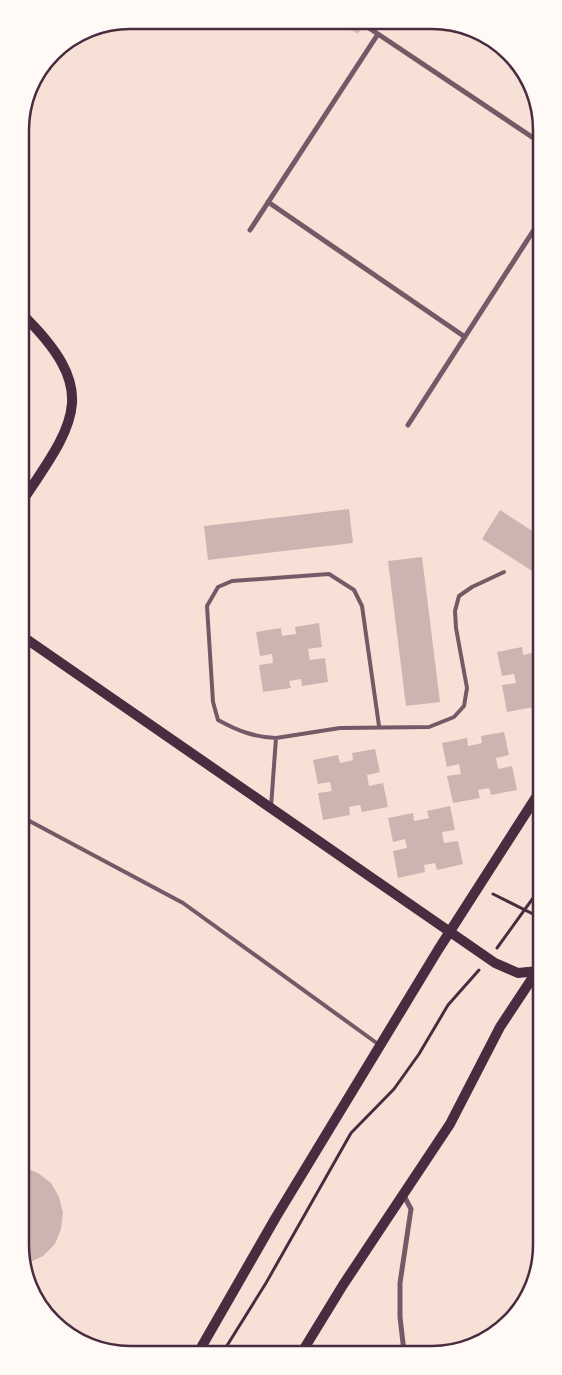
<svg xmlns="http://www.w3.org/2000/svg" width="562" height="1375" font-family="Manrope,sans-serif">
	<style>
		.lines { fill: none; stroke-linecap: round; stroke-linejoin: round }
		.stream { stroke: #dcb8b0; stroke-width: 6 }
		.building { fill: #ccb4b1 }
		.path { stroke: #4a2c40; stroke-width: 3 }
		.service { stroke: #755966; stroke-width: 4 }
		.minor { stroke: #755966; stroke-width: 5 }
		.secondary { stroke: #4a2c40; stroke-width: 10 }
		.rim { fill: none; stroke: #4a2c40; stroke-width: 2.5 }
	</style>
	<rect width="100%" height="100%" fill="#f7e1d7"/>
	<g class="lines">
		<path class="stream" d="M344,21L357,30L362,23
			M106,27L130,20"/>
	</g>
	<path class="building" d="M349,509L353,543L208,560L204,526Z
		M500,510L540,536V576L482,539Z
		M422,557L440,702L406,706L388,561Z
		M319,623L322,647L308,649L310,660L325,658L328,682L302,686L301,679L289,681L291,688L263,692L259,665L273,663L272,654L260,656L256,632L281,628L282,636L296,634L295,627Z
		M540,645V698L533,699L534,707L507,712L502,685L516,683L514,674L502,676L497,652L522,647L523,655L537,652L536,646Z
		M504,732L509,755L496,758L498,769L512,766L517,790L491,795L489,788L478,790L480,798L453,803L447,776L461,774L459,764L447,767L442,743L467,738L468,746L482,743L481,736Z
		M375,749L380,772L367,775L369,786L383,783L388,807L362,812L360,805L349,807L350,815L323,820L318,793L332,791L330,782L318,784L313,760L338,755L340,763L353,760L352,753Z
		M450,806L455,830L442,832L444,843L458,841L463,864L437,870L435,863L424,865L425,872L398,878L393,851L407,848L405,839L393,842L388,818L413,813L414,821L429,818L427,811Z
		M23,1167L38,1173L51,1183L59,1197L63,1213L61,1229L55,1244L43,1256L24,1265Z"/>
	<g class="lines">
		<path class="path" d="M493,894L541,918
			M497,948L541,887
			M223,1352L266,1283L351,1133L394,1089L419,1054L448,1005L479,970"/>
		<path class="service" d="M276,738C254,737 238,731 218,720L213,702L207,606L218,587L232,581L329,574L354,590L362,606L379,726
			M271,807L276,738L340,728L429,727L454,717L464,706L467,688L456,628L455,611L459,596L472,587L504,572
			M22,817L183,903L378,1044"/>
		<path class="minor" d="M360,22L538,141
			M268,202L465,337
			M250,230L378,34
			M408,425L539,222
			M403,1194L411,1209L400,1283V1317L404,1352
			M538,1263L542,1248
			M93,1346L130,1353"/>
		<path class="secondary" d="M21,313C102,392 75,422 21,503
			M22,636L495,963L518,973L538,971
			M302,1352L343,1285L450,1124L500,1027L539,968
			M198,1353L276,1217L438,950L540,791"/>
	</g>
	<path d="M0 0H562V1375H0ZM130 29H432A101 101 0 0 1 533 130V1245A101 101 0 0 1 432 1346H130A101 101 0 0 1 29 1245V130A101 101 0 0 1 130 29Z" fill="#fffaf5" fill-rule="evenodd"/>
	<path class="rim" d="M130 29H432A101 101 0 0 1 533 130V1245A101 101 0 0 1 432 1346H130A101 101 0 0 1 29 1245V130A101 101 0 0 1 130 29Z"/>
</svg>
